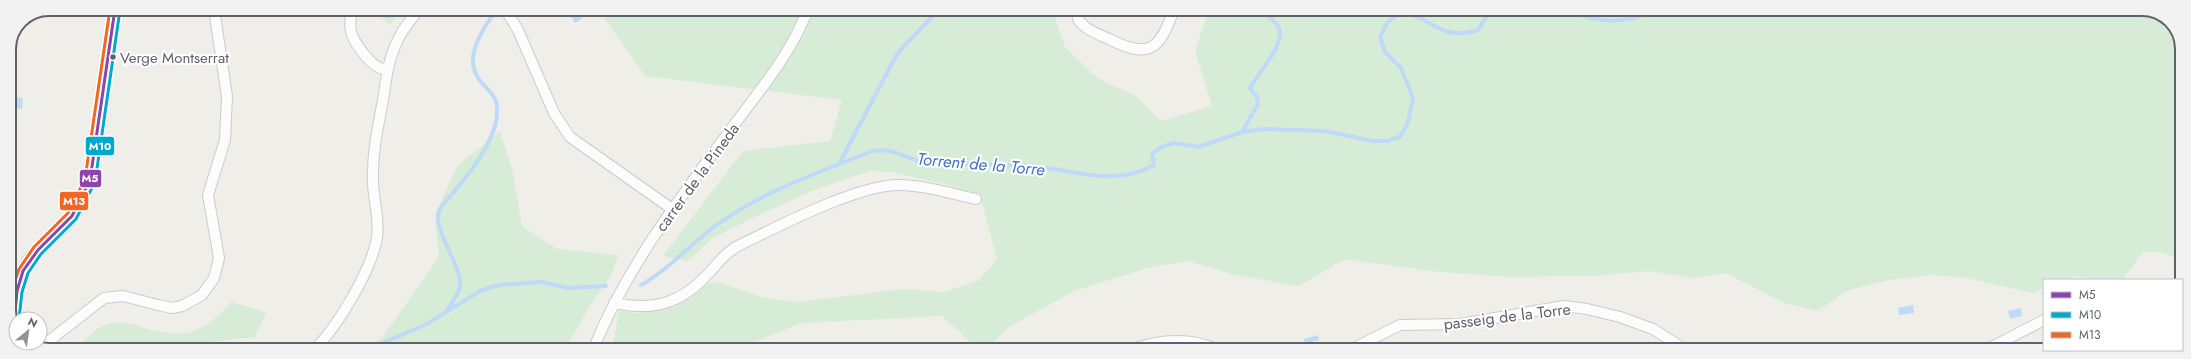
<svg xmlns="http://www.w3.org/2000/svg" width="2191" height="359" font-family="Jost,sans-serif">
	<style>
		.green { fill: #d7ecd6 }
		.water { fill: #bfd9f8 }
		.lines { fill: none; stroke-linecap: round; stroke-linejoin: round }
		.stream { stroke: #bfd9f8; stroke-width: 4 }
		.minor-casing { stroke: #cbcbca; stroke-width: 12 }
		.tertiary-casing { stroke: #cbcbca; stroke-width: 15 }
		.minor { stroke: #fdfcfc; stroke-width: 10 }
		.tertiary { stroke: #fdfcfc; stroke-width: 13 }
		.bus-1-casing { stroke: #fff; stroke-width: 6 }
		.bus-2-casing { stroke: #fff; stroke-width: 6 }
		.bus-3-casing { stroke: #fff; stroke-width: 6 }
		.bus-1 { stroke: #8e44ad; stroke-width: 3 }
		.bus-2 { stroke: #00a9ce; stroke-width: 3 }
		.bus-3 { stroke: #f26522; stroke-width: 3 }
		.bus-dot { fill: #5e6268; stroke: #fff; stroke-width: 1.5 }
		.labels { text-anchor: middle; stroke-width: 4; stroke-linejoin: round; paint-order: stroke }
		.bus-label { font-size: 15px; fill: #5e6268; stroke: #fff; text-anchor: start }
		.street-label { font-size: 16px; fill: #5e6268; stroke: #fff }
		.water-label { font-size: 17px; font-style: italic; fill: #4071c3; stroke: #fff }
		.rim { fill: none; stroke: #5e6268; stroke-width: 2 }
		.line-badge { stroke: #fff; stroke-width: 1.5 }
		.badge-label { font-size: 11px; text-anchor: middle; font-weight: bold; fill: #fff }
	</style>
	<rect width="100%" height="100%" fill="#efeee9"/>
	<path class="green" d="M378,9H402L390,25L379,15Z
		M598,9H1059L1055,18L1065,47L1098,79L1136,96L1161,121L1212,106L1195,51L1209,9H2148L2171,21L2182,44V261L2163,253L2144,251L2122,280H2097L2077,276L2067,280H2044V288L2032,293L1967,278L1929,275L1889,280L1849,290L1817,311L1784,303L1726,273L1693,278L1649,271L1594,276L1507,277L1430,271L1345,259L1299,286L1235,275L1188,261L1147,268L1074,291L1007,328L986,350H979L942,316L801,323L735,350H612L619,311L639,313L681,303L698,285L718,282L761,297L798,302L903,289L945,292L979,280L997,259L981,199L949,185L891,172L873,171L848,178L810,192L754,217L713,238L688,261L663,256L743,151L830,141L842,100L645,76Z
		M500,131L512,169L522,226L557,249L618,255L612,274L589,307L565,350H360L382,338L439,257L435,215L457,166Z
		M231,302L266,312L255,337L210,342L203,350H77C116,296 139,339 187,333C203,331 221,314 231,302Z
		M2044,340V350H2026Z"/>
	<path class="water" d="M566,9H575L582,19L575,23Z
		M12,97L23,98L22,109L17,108L12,100Z
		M1913,305L1914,313L1899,315L1898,308Z
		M2021,308L2022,316L2010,319L2008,311Z
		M1318,335L1319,340L1305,344L1304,339Z"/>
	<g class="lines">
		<path class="stream" d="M1565,9C1603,26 1625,23 1662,9
			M1242,132L1258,104L1257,97L1250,88C1257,74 1286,44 1279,28C1276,20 1266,18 1263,9
			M839,164L896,56L904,46L940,9
			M641,285C668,270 690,245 715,226C763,191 818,173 872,151C895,147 907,160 928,163C962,164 996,164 1030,166C1072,169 1114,188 1154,165L1152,154L1161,147L1174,143L1198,147L1242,132L1264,129L1325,131L1373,141H1386L1400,137L1408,123L1413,98L1401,68L1385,52L1380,37L1387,23L1400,12C1434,17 1439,42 1478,30L1491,9
			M446,312C450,305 459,294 460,286C463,267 432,230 439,211C441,205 450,197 454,192C470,172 490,148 496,122C502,90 484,93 475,72C467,52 484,28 494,13
			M373,350L387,341L425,325L480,291L499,285L542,282L568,288L606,286"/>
		<g class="minor-casing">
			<path id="minor" d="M352,9C351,16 349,24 351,31C353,42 374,72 387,69
				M505,9L518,30L554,113L570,137L672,209
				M1078,9V19C1085,30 1098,34 1109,39C1150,60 1160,49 1174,9
				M614,303C653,311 680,304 707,275C715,267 723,255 733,249C742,243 753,239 762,234C797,217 858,187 896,185C920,184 952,194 976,199
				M40,348L104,298L123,296L158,305L172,308L182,306L202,295L214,278L219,258L208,195L225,140L227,96L214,9
				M314,350C338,326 371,271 377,238C380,218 373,200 373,181C372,153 378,127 383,100C386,80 388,60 397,42C402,29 411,20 419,9
				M593,350C626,268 679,199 731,129C760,90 791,54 808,9
				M1129,350C1158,340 1189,336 1218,350
				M1350,350L1400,325L1460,324L1564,306L1587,309L1620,317L1653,329L1686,350
				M1986,350L2044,320"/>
		</g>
		<g class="tertiary-casing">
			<path id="tertiary" d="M14,325C15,307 15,288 23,271C33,250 53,237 68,221C79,209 84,194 90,180L115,9"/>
		</g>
		<use href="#minor" class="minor"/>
		<use href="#tertiary" class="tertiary"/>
		<g class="bus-1-casing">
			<path id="bus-1" d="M14,325L17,291L23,271L38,250L72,216L90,180L115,9"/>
		</g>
		<g class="bus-2-casing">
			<path id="bus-2" d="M19,319L22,292L28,273L41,254L76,219L95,182L120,10"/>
		</g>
		<g class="bus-3-casing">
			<path id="bus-3" d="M9,316L12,290L19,269L34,247L68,213L85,179L110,9"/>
		</g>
		<use href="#bus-1" class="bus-1"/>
		<use href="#bus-2" class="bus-2"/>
		<use href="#bus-3" class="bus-3"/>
	</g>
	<circle class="bus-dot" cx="113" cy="57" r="3.5"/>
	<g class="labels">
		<g class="bus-label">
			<text x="120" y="63">Verge Montserrat</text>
		</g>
		<g class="street-label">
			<text transform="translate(697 177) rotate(-54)" y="6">carrer de la Pineda</text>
			<text transform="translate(1507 316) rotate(-7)" y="6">passeig de la Torre</text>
		</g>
		<g class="water-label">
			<text transform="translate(981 164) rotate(5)" y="6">Torrent de la Torre</text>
		</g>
	</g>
	<path d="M0 0H2191V359H0ZM49 16H2142A33 33 0 0 1 2175 49V310A33 33 0 0 1 2142 343H49A33 33 0 0 1 16 310V49A33 33 0 0 1 49 16Z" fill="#f2f2f3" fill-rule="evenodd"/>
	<path class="rim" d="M49 16H2142A33 33 0 0 1 2175 49V310A33 33 0 0 1 2142 343H49A33 33 0 0 1 16 310V49A33 33 0 0 1 49 16Z"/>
	<g class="line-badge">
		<rect x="85" y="136" width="30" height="20" rx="4" fill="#00a9ce"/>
		<rect x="79" y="169" width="23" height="19" rx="4" fill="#8e44ad"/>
		<rect x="59" y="191" width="30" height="20" rx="4" fill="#f26522"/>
	</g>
	<g class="badge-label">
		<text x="100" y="150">M10</text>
		<text x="90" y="182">M5</text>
		<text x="74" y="205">M13</text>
	</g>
	<rect x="2043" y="279" width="140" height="72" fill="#ffffff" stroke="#bfc0c3"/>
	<rect x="2051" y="292" width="20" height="6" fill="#8e44ad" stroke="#bfc0c3"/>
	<text x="2079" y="299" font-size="12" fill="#5e6268">M5</text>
	<rect x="2051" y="312" width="20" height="6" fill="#00a9ce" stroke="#bfc0c3"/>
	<text x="2079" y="319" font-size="12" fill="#5e6268">M10</text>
	<rect x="2051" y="332" width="20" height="6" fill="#f26522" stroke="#bfc0c3"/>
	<text x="2079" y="339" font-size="12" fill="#5e6268">M13</text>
	<g transform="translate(28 331) rotate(29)"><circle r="19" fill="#ffffff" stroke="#bfc0c3"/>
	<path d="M0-3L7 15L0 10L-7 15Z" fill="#919395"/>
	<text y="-6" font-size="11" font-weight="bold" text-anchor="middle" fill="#5e6268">N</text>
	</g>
</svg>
